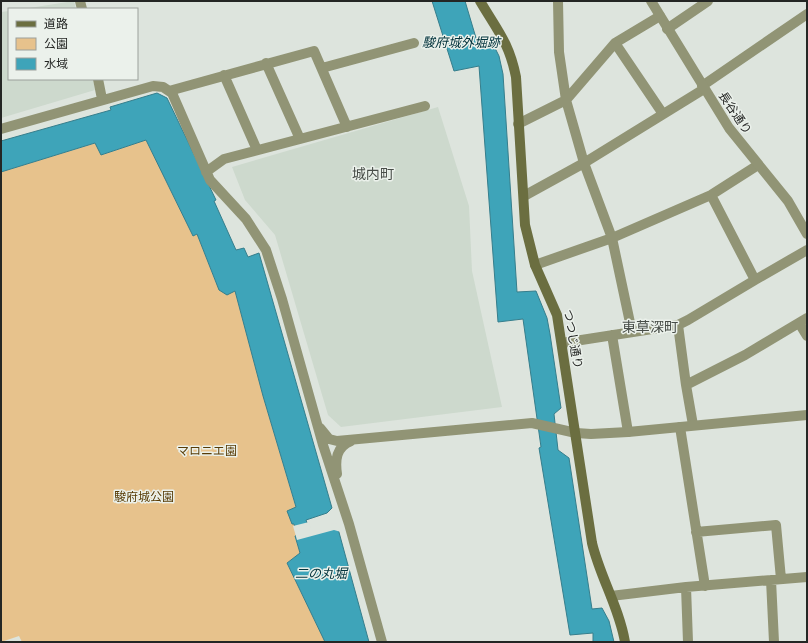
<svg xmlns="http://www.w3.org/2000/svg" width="808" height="643" font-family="Inter,'Noto Sans JP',sans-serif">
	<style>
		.built { fill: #cdd9cd }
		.green { fill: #e7c28c }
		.water { fill: #3ea4b9; stroke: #367e8c }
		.pier { fill: #dde4dd }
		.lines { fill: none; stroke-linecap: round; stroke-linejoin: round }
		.minor { stroke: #919475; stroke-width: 10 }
		.tertiary { stroke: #919475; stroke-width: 10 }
		.secondary { stroke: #6b6e40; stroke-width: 10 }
		.labels { text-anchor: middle; stroke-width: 3; stroke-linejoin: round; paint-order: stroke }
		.street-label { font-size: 12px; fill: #242624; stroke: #ebf1eb }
		.park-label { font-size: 12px; fill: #583b05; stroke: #ebf1eb }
		.water-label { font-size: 13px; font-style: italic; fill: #02333c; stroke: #ebf1eb }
		.quarter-label { font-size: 14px; fill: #484d48; stroke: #ebf1eb }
	</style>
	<rect width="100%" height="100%" fill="#dde4dd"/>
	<path class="built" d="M74,1L76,9H23Z
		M9,11V79H93L95,90L1,118V12Z
		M438,107L469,206L472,271L502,407L341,427L328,415L275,235L245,200L232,167Z"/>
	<path class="green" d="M146,140L193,236L197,234L216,283L235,291L263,396L296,508L294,523L297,535L295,537L300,553L287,563L325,642H22L19,636L1,642V172L96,143L102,155Z"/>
	<path class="water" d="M432,1H465L479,48L493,44L499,56L503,74L517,292L536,291L547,318L550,334L561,408L554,414L558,450L569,458L592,609L602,608L609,621L614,642H593V633L570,635L539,448L541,447L523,319L498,322L479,66L454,71Z
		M157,93L167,98L216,200L214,201L236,250L244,248L248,257L259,253L332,508L327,513L306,520L310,531L337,525L369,642H325L287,563L300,553L295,536L297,535L294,524H292L287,511L296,507L263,396L235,291L227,295L219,290L197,234L193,236L146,140L101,155L95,143L1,172V141L111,110L110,107Z"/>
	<path class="pier" d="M309,522L311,529L331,523L338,524L341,532L334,530L297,540L293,526Z"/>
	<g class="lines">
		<path class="minor" d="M80,1L82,9
			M558,1L559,52L566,100L584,163L612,238L632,332
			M667,29L708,1
			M615,43L663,114
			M266,63L300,139
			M322,68L414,43
			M224,75L257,150
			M98,79L102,99
			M702,86L807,14
			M169,91L314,51L347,127
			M518,124L566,100L615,43L660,16
			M1,129L153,86L163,87L172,93L210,180L246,219L266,250L282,299L323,445L349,524L382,642
			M206,172L224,159L425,106
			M711,195L755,280L688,320L678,325L686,385L745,355L807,318
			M524,196L584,163L704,89
			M535,265L612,238L711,195L758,165
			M755,280L807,250
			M799,323L807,336
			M612,335L628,432
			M562,343L678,325
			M686,385L693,425
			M680,427L705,586
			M320,428L329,439L337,441L532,423L576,433
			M337,474C335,460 336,447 351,441
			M696,532L776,525L781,579
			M771,580L774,642
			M686,587L688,642
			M611,596L686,587L807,577"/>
		<path class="tertiary" d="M651,1L729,128L788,201L807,234
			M576,433L591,434L628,432L807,415"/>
		<path class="secondary" d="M480,1C497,30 509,42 516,77L525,225L535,265L557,315L592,543C600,577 619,607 625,642"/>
	</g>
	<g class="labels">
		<g class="street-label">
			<text transform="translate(735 113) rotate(56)" y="4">長谷通り</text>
			<text transform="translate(573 339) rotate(80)" y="4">つつじ通り</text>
		</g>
		<g class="park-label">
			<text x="207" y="455">マロニエ園</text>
			<text x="144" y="501">駿府城公園</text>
		</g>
		<g class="water-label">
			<text x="461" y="47">駿府城外堀跡</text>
			<text x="321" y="578">二の丸堀</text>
		</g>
		<g class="quarter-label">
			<text x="373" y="179">城内町</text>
			<text x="650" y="332">東草深町</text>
		</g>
	</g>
	<rect width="808" height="643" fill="none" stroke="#242624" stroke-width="4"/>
	<rect x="8" y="8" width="130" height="72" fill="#ebf1eb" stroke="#9ba09b"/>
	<rect x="16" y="21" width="20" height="6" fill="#6b6e40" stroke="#9ba09b"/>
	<text x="44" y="28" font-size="12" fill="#242624">道路</text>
	<rect x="16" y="38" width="20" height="12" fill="#e7c28c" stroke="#9ba09b"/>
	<text x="44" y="48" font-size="12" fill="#242624">公園</text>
	<rect x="16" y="58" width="20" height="12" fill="#3ea4b9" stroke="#9ba09b"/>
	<text x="44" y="68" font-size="12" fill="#242624">水域</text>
</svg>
